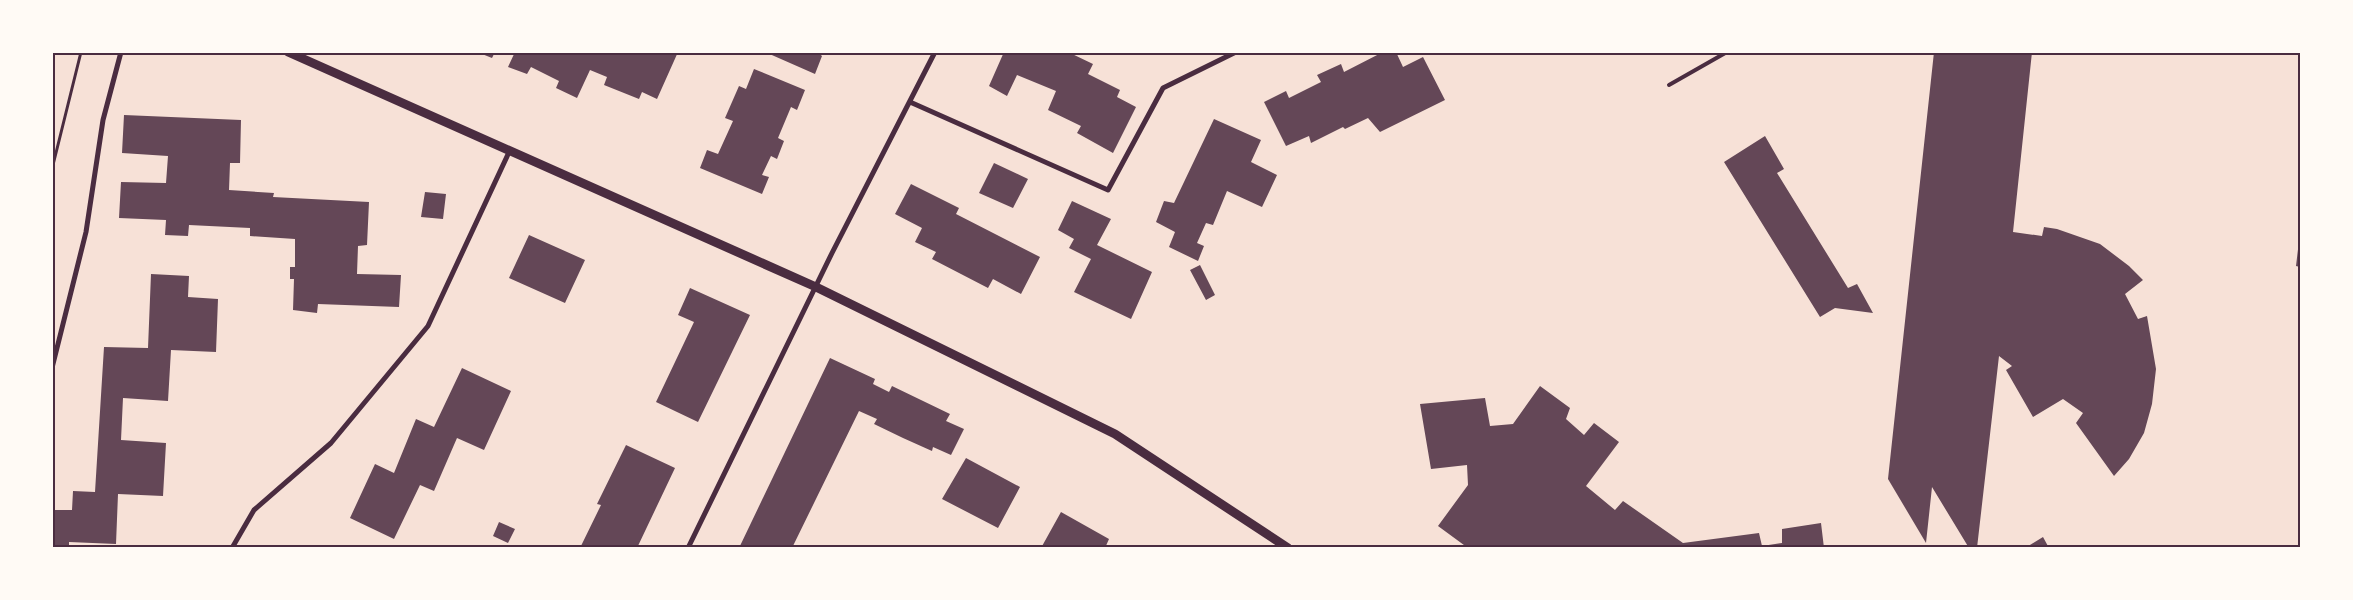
<svg xmlns="http://www.w3.org/2000/svg" width="2353" height="600" font-family="'Archivo Narrow',sans-serif">
	<style>
		.building { fill: #644757 }
		.lines { fill: none; stroke-linecap: round; stroke-linejoin: round }
		.path { stroke: #4a2c40; stroke-width: 3 }
		.service { stroke: #4a2c40; stroke-width: 4 }
		.minor { stroke: #4a2c40; stroke-width: 5 }
		.tertiary { stroke: #4a2c40; stroke-width: 9 }
		.neatline { fill: none; stroke: #4a2c40; stroke-width: 2 }
	</style>
	<rect width="100%" height="100%" fill="#f7e1d7"/>
	<path class="building" d="M477,52H495L492,58Z
		M515,52H678L657,99L642,92L639,99L604,85L607,77L590,70L577,98L556,88L559,81L531,67L527,74L508,67Z
		M765,52H817L822,56L815,74Z
		M1004,52H1068L1093,64L1088,74L1120,90L1117,97L1136,107L1113,153L1077,133L1081,126L1048,110L1056,91L1017,75L1007,96L989,86Z
		M1383,52H1396L1403,67L1423,57L1445,100L1380,132L1368,118L1345,129L1343,127L1311,143L1309,136L1286,146L1264,102L1286,91L1289,98L1321,82L1317,75L1341,64L1344,72Z
		M1934,52H2032L2013,232L2042,236L2044,227L2057,229L2100,244L2129,266L2143,280L2125,294L2138,319L2147,316L2156,369L2152,404L2144,433L2129,459L2114,476L2076,423L2083,413L2063,399L2033,417L2006,370L2012,366L1999,356L1977,548H1969L1932,487L1926,543L1888,479Z
		M754,69L805,90L797,110L791,107L778,138L784,141L777,159L771,156L762,175L769,177L762,194L700,168L707,150L718,154L733,121L725,118L739,86L746,89Z
		M124,115L241,120L240,163H230L229,190L274,193L273,197L369,202L367,245L358,246L357,274L401,275L399,307L318,304L317,313L293,310L294,279H290V267H295V239L250,236V228L189,225L188,236L165,235L166,220L119,218L121,182L166,183L168,156L122,153Z
		M1214,119L1261,140L1251,162L1277,175L1262,207L1227,191L1213,225L1206,223L1197,243L1204,246L1198,261L1169,247L1175,232L1156,222L1164,201L1174,203Z
		M1765,136L1784,169L1777,173L1848,288L1857,284L1873,313L1835,308L1820,317L1724,162Z
		M994,163L1028,179L1013,208L979,193Z
		M911,184L959,208L956,214L1040,257L1021,294L993,279L988,288L932,259L936,252L915,242L922,228L895,214Z
		M425,192L446,194L443,219L421,217Z
		M1072,201L1111,219L1097,245L1152,272L1131,319L1074,292L1091,259L1069,248L1074,239L1058,230Z
		M529,235L585,260L565,303L509,278Z
		M2299,241H2300V267L2296,266Z
		M1200,265L1215,295L1206,300L1190,270Z
		M151,274L189,276L188,297L218,299L216,352L171,350L168,401L123,398L121,440L166,443L163,496L118,494L116,544L69,542V548H52V510H72L73,491L95,492L104,347L148,348Z
		M690,288L750,315L698,422L656,402L694,322L678,315Z
		M830,358L875,379L873,384L889,392L892,386L950,414L946,421L964,429L951,455L933,447L932,451L903,438L874,424L877,419L859,411L792,548H739Z
		M462,368L511,391L484,450L457,438L434,491L420,485L394,539L350,518L375,464L394,473L416,419L434,427Z
		M1540,386L1570,408L1566,419L1584,435L1594,423L1619,442L1586,486L1615,510L1623,501L1683,543L1759,533L1762,546L1782,543V529L1821,523L1824,548H1468L1438,526L1468,485L1467,465L1431,469L1420,404L1485,398L1490,426L1513,424Z
		M626,445L675,468L637,548H580L601,505L597,504Z
		M966,458L1020,487L998,528L942,499Z
		M1061,512L1109,539L1105,548H1041Z
		M499,522L515,529L508,543L493,536Z
		M2043,537L2049,548H2025Z"/>
	<g class="lines">
		<path class="path" d="M52,169L81,52"/>
		<path class="service" d="M1669,85L1727,52"/>
		<path class="minor" d="M910,102L1108,190L1163,88L1236,52
			M52,368L86,232L103,120L121,52
			M232,548L254,510L331,443L428,326L510,150
			M688,548L832,253L935,52"/>
		<path class="tertiary" d="M288,52L816,287L1115,434L1288,548"/>
	</g>
	<rect width="2353" height="600" fill="none" stroke="#fffaf5" stroke-width="108"/>
	<rect x="54" y="54" width="2245" height="492" class="neatline"/>
</svg>
